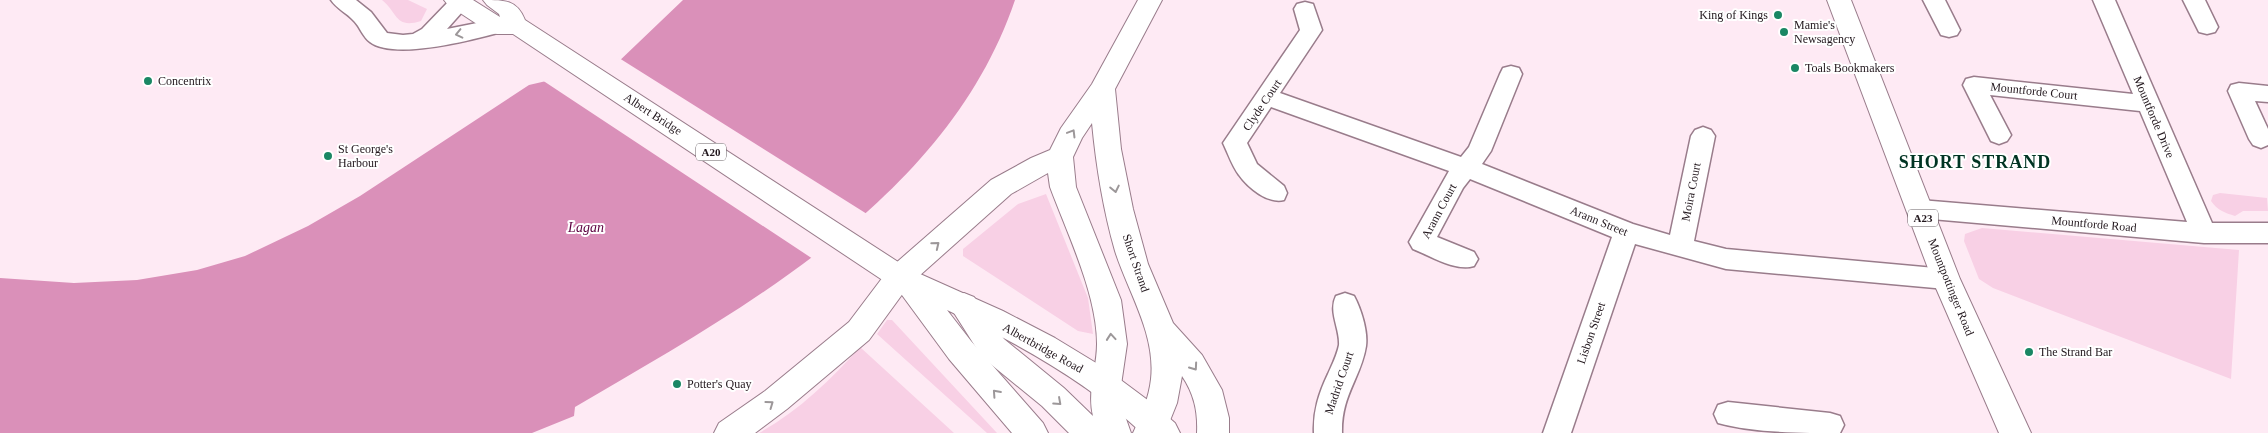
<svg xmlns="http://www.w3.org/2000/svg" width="2268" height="433" font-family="'Times New Roman',serif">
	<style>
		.green { fill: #f8d0e5 }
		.water { fill: #da90b9 }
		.pier { fill: #feeaf4 }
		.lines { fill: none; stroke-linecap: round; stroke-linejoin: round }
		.minor-casing { stroke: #997c8b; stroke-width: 3 }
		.secondary-casing { stroke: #997c8b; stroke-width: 2 }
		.primary-casing { stroke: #997c8b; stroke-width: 2 }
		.minor { fill: #fff; fill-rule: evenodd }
		.secondary { fill: #fff; fill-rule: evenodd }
		.primary { fill: #fff; fill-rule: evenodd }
		.oneway { stroke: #9c9799 }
		.poi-dot { fill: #1a8764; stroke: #fff; stroke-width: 2 }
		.labels { text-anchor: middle; stroke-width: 4; stroke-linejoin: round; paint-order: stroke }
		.shield { fill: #fff; stroke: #645d61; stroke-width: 1 }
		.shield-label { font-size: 11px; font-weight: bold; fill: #22171d }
		.poi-label { font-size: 12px; fill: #22171d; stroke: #fff; text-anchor: start }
		.street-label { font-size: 12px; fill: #22171d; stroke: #fff }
		.water-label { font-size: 14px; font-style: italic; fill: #5c0140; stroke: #fff }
		.district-label { font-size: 18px; font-weight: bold; letter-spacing: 1px; fill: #003423; stroke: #fff }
	</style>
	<rect width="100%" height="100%" fill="#feeaf4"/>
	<path class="green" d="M382,0H408L427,9L421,21C395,29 398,13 382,0Z
		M2220,193L2267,198L2268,211H2243L2235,216C2225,213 2217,210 2211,201L2213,195Z
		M1046,194L1088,298L1093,334L1078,331L963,256V249L1018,204Z
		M1982,228L2239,250L2231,379L1993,288L1979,279L1964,241L1965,234Z
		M887,320H892L997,433H987L877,334Z
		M860,347L954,433H759C797,412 831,380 860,347Z"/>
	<path class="water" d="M683,0H1015C948,198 744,308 575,407L574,416L532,433H0V278L74,283L137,280L197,270L245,256L308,226L360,196L529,85L615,65Z"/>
	<path class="pier" d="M619,58L867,214L813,259L542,80L613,63Z"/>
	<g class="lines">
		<g class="minor-casing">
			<path id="minor" d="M331,0H356L371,12L387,33L403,35L413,34L422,29L450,0H469L471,2L447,29L497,19L505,21L508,26L505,31C476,39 395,61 370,42C363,37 360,27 354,21C347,13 337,9 331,0Z
				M1923,0H1945L1960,30L1957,35L1949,37L1941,35Z
				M2093,0H2115L2212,223H2268V243H2204L1920,218L1911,216L1908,209L1911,202L1920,200L2187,222L2140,111L1990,95L2011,135L2007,141L1999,144L1991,141L1963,85L1966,79L1974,77L2133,94Z
				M2183,0H2205L2218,27L2215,32L2207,34L2199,32Z
				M1305,2L1313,4L1322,30L1280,93L1461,157L1469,147L1500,74L1503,68L1511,66L1519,68L1522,74L1491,151L1482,164L1633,224L1670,235L1691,136L1695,130L1703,127L1711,130L1715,136L1694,241L1726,249L1946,269L1955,272L1959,279L1955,286L1946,289L1726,269L1635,244L1571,433H1543L1612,237L1470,179L1463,188L1437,237L1474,252L1478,259L1474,266C1456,272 1431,256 1413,249L1409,242L1449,171L1271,107L1247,143L1257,164L1284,186L1287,193L1284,200C1268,204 1248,188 1239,175C1232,166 1228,153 1223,143L1300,30L1294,9L1297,4Z
				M2239,83L2268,86V102L2255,101L2268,129V145L2261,148L2253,145L2249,139L2228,91L2231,85Z
				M1345,293L1354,296C1361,309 1368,331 1366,346C1361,378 1341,395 1342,433H1314C1313,411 1319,393 1328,374C1332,365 1337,355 1339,345C1340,328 1328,312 1336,296Z
				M1728,402L1830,413L1840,416L1844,425L1840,433C1804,433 1753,433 1718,423L1714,414L1718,405Z"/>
		</g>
		<g class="secondary-casing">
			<path id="secondary" d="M1138,0H1162L1115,89L1121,149L1133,209L1148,264L1173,323L1202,355L1222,390L1229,418V433H1197C1198,411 1194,394 1182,376L1177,403L1165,433H1133C1141,416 1149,398 1151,379C1156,334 1128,292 1115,251C1103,209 1096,165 1092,123L1082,138L1073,157L1076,187L1121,300L1127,344L1121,385L1124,413L1131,433H1069L1042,406L982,357L949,305L954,297L964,293L974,297L1004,339L1064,388L1093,416C1087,391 1097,368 1097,344C1097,294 1067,233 1050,187L1048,173L1011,194L909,285L869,340L787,409L755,433H714L719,423L765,391L849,322L889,269L991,180L1031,158L1050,150L1061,128L1092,84Z"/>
		</g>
		<g class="primary-casing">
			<path id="primary" d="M444,0H473L500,17L499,14L487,5L483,0C505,0 517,0 525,20L909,269L1003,311L1055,338L1106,369L1153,404L1175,423L1180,433H1142C1086,381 1016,342 947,310L971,341L1043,423L1048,433H1012L949,359L899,291L513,34H497L489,32L448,5Z
				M1827,0H1851L1960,279L2031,433H1999L1932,279Z"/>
		</g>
		<use href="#minor" class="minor"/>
		<use href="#secondary" class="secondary"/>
		<use href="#primary" class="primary"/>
	</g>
	<defs><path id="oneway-chevron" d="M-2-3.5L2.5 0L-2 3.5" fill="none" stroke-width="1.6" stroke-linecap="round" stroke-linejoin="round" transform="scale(1.25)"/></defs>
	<g class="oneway">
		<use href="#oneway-chevron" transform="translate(459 34) rotate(167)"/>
		<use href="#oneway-chevron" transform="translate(1072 133) rotate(-59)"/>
		<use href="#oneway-chevron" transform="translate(1115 189) rotate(78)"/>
		<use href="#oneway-chevron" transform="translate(936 245) rotate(-39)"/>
		<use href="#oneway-chevron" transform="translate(1111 337) rotate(-95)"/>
		<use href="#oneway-chevron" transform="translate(1194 367) rotate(55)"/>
		<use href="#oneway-chevron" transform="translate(996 393) rotate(-132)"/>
		<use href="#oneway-chevron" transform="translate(1058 402) rotate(42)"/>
		<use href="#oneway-chevron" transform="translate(770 404) rotate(-36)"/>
	</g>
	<g class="poi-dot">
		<circle cx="1778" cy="15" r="5"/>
		<circle cx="1784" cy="32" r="5"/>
		<circle cx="1795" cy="68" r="5"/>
		<circle cx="148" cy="81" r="5"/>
		<circle cx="328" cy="156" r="5"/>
		<circle cx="2029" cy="352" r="5"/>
		<circle cx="677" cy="384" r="5"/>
	</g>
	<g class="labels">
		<g class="shield">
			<rect x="696" y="143.5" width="30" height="17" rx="4"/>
			<rect x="1908" y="209.5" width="30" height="17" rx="4"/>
		</g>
		<g class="shield-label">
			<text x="711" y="156">A20</text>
			<text x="1923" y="222">A23</text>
		</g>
		<g class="poi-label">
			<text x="1768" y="19" text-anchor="end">King of Kings</text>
			<text x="1794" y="29">Mamie's<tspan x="1794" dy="14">Newsagency</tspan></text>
			<text x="1805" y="72">Toals Bookmakers</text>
			<text x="158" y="85">Concentrix</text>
			<text x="338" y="153">St George's<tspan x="338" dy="14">Harbour</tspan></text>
			<text x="2039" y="356">The Strand Bar</text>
			<text x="687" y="388">Potter's Quay</text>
		</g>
		<g class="street-label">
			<text transform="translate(2034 91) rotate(6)" y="4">Mountforde Court</text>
			<text transform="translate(1262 105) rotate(-56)" y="4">Clyde Court</text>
			<text transform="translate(653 114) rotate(33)" y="4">Albert Bridge</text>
			<text transform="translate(2154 117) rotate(67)" y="4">Mountforde Drive</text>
			<text transform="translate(1691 192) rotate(-79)" y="4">Moira Court</text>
			<text transform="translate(1439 211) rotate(-62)" y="4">Arann Court</text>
			<text transform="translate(1599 221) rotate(22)" y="4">Arann Street</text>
			<text transform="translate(2094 224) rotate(5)" y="4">Mountforde Road</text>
			<text transform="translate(1136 263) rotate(71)" y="4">Short Strand</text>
			<text transform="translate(1951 287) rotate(68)" y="4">Mountpottinger Road</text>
			<text transform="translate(1591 333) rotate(-71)" y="4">Lisbon Street</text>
			<text transform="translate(1043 348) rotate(29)" y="4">Albertbridge Road</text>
			<text transform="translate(1339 383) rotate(-71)" y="4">Madrid Court</text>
		</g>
		<g class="water-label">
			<text x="586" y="232">Lagan</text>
		</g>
		<g class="district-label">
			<text x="1975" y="168">SHORT STRAND</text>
		</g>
	</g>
</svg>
